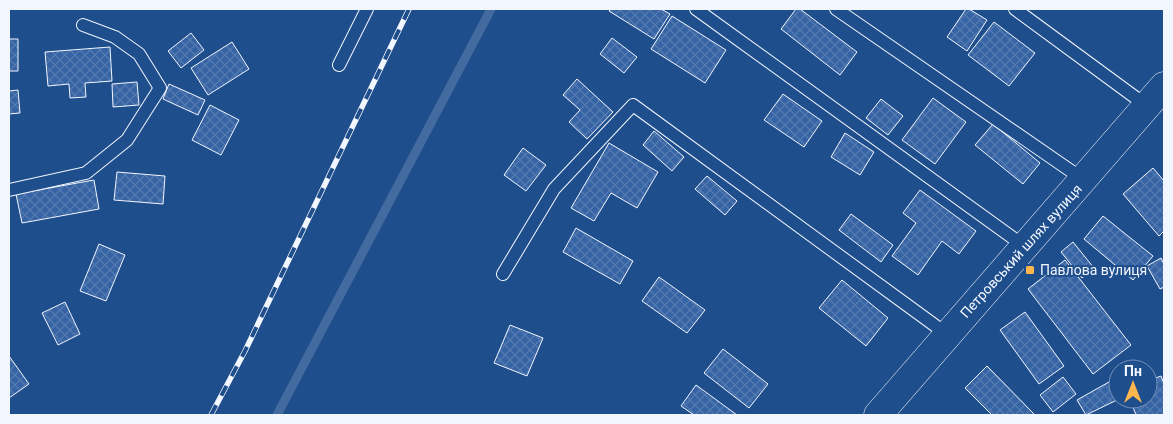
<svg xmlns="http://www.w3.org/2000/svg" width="1173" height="424" font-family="Roboto,sans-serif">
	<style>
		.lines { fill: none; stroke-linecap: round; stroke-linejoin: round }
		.stream { stroke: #446ba0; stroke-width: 9 }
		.building { fill: url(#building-cross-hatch); stroke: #f2f6ff }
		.service-casing { stroke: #f2f6ff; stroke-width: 14 }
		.tertiary-casing { stroke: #f2f6ff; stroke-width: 29 }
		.service { stroke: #1f4e8c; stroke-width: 12 }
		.tertiary { stroke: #1f4e8c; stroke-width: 28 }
		.rail-casing { stroke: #f2f6ff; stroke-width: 5.5 }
		.rail { stroke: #1f4e8c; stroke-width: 4; stroke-dasharray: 11; stroke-linecap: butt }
		.poi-dot { fill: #ffb74d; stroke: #1f4e8c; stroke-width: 2 }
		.labels { text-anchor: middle; stroke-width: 4; stroke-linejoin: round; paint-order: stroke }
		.street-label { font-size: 14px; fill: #f2f6ff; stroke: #1f4e8c }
		.poi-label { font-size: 14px; fill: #f2f6ff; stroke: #1f4e8c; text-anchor: start }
	</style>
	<defs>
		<pattern id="building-cross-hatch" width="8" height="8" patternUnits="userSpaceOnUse" patternTransform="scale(1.25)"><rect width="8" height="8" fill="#3563a3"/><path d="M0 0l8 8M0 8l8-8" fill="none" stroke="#537ab1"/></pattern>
	</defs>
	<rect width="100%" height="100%" fill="#1f4e8c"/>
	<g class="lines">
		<path class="stream" d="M277,415L491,9"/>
	</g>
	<path class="building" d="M611,9H661L670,14L654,39L609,11Z
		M796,9H800L857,52L840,75L781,29Z
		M966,9H969L987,20L967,51L947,37Z
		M672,16L726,50L705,83L651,49Z
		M994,22L1035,53L1009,86L968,55Z
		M191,33L204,50L181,68L168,51Z
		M612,38L637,57L624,73L600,54Z
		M9,39H18V71H9Z
		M232,42L249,69L208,95L191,68Z
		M110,47L112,81L85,83L86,97L70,98L69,84L48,86L45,52Z
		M577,79L613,112L587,139L569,122L580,110L563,95Z
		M137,82L139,105L113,107L112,84Z
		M169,84L205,100L198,115L163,99Z
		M18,90L20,113L9,114V91Z
		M783,94L822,121L804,147L764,120Z
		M933,98L966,122L935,164L902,140Z
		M881,99L903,116L888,135L866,118Z
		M210,105L239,120L221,155L192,140Z
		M993,124L1040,163L1023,184L975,145Z
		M654,131L684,157L672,171L643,145Z
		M845,133L874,152L860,175L831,157Z
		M609,143L658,172L637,208L611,193L594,221L571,208Z
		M523,148L546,165L526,191L504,175Z
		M1153,168L1164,181V231L1159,236L1123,194Z
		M117,172L165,176L163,204L114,200Z
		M707,176L737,201L725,215L695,189Z
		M94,180L99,209L22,223L16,194Z
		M920,190L976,231L959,254L942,241L918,275L892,256L916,223L903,213Z
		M851,214L893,245L881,262L839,230Z
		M1103,216L1153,256L1133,280L1084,239Z
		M576,228L633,261L620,284L563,252Z
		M1073,242L1094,268L1082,278L1061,252Z
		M99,244L125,255L106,301L80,291Z
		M1161,258L1164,264V287L1160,289L1147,266Z
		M1065,260L1131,345L1093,374L1028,289Z
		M659,277L705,310L687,333L642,301Z
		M842,280L888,318L866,346L819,308Z
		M65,302L80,334L58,345L42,313Z
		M1025,312L1064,366L1039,384L1000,330Z
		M510,325L543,338L527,376L494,363Z
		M723,349L768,384L749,408L704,373Z
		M9,356L29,384L9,398Z
		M987,366L1035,415H992L965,388Z
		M1161,376L1164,384V415H1136L1130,399H1148V381Z
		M1063,377L1076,394L1053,412L1040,395Z
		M1116,378L1119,399L1086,415L1077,400Z
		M696,385L737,415H694L681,406Z"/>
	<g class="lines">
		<g class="service-casing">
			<path id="service" d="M696,9L1024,246
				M836,9L1084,180
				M1015,9L1147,106
				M339,65L367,9
				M9,190L86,173L127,140L160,88L139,54L115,37L83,25
				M503,274L554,189L633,105L948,335"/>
		</g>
		<g class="tertiary-casing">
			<path id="tertiary" d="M878,415L1164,86"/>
		</g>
		<use href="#service" class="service"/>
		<use href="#tertiary" class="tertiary"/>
		<g class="rail-casing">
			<path id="rail" d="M211,415L245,351L409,9"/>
		</g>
		<use href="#rail" class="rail"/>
	</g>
	<rect class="poi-dot" x="1025" y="265" width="10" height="10" rx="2.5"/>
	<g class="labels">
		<g class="street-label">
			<text transform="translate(1021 251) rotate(-48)" y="5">Петровський шлях вулиця</text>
		</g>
		<g class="poi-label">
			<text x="1040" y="275">Павлова вулиця</text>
		</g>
	</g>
	<rect width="1173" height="424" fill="none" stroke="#f2f6ff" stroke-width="20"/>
	<g transform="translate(1133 384)"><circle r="24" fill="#1f4e8c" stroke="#7391ba"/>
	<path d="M0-4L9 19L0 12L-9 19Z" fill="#ffb74d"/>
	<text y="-8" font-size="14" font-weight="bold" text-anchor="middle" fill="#f2f6ff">Пн</text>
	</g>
</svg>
